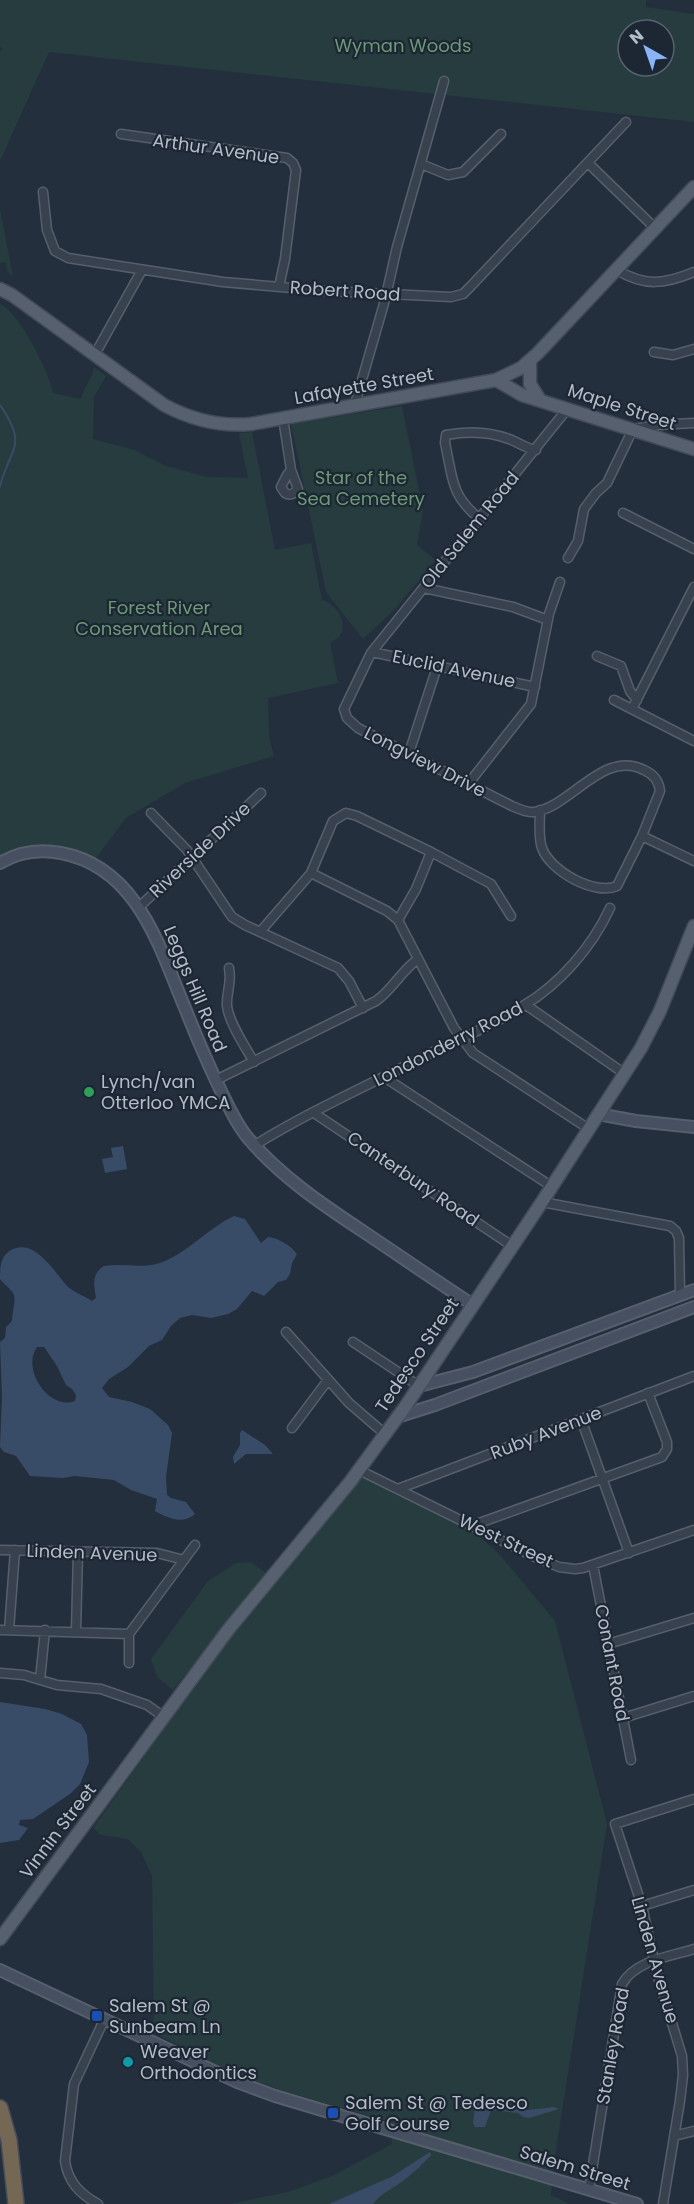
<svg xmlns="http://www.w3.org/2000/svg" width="694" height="2204" font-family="Poppins,sans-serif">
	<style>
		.green { fill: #263c3f; fill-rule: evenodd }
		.water { fill: #394c67; fill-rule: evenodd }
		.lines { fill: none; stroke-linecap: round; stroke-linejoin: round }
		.stream { stroke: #394c67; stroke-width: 2 }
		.street-casing { stroke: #565f6c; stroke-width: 11 }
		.secondary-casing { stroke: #565f6c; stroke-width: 14 }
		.primary-casing { stroke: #414a57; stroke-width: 15 }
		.highway-casing { stroke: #434c59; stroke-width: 18 }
		.street { stroke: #38414e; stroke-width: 8 }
		.secondary { stroke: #465061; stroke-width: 10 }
		.primary { stroke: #56606e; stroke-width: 12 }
		.highway { stroke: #746855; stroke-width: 15 }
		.leisure-dot { fill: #2e9e5b; stroke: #1d2633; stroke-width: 2 }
		.transit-dot { fill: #1a4fb4; stroke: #1d2633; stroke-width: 2 }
		.culture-dot { fill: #0f9aa8; stroke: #1d2633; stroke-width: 2 }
		.labels { text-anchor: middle; stroke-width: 4.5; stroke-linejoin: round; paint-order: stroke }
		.park-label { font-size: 18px; fill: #6b9a76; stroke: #1d2633 }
		.street-label { font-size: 18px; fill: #b4bcc9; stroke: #1d2633 }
		.poi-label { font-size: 18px; fill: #b4bcc9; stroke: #1d2633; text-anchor: start }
	</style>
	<rect width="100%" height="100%" fill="#242f3e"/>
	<path class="green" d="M0,0H646V7L694,14V122L49,52L0,161V53L2,48L0,47ZM628,30H664V66H628Z
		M0,209L13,277L7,271L6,262L0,263Z
		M0,304C17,309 51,375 53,393L81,399C83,388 93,378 94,367L106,376L94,397L93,439L134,450L166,466L207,477L248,478L239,433L252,432L275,550L311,543L322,600C335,603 350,623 339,637C336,639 333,641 330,643L338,683L268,698L269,735L274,756L185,783L126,818L96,858C65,844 32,838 0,855Z
		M402,406L423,511L417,545L436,560L394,610L363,639L326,592L291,424Z
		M361,1477L467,1525L500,1555L555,1621L607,1824L553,2169L551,2196L558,2198L569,2204H231L291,2191L334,2175L392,2144L390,2122L284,2091L230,2072L154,2033L152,1876L141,1852L128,1839L101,1835L93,1828L203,1674L192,1666L173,1690L157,1677L151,1659L208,1581L236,1563L251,1562L277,1581Z"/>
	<path class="water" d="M123,1146L127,1169L105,1173L102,1159L113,1157L111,1148Z
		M234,1216L245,1219L261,1243L268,1237C279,1238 291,1246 297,1254L292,1263L290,1274L286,1280L278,1282L264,1296L252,1291L237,1309L228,1314L211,1318L192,1315L180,1318L171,1326L162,1340L149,1346L128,1367L109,1379L102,1388L109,1397L132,1402L150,1409L168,1425L172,1433L166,1477L167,1495L171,1498L186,1502L195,1514C182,1525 168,1518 155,1511L157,1499L131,1490L114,1480L75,1476L63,1478L30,1476L16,1456L4,1452L0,1447L2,1397L0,1342L5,1338L6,1327L12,1321C12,1314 16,1299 14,1295C12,1290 4,1284 0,1279C0,1269 0,1256 11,1250C35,1237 54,1272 68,1287C75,1293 85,1296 92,1301L96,1298C94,1285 91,1274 104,1266C123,1263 142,1269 160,1263C188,1253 208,1228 234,1216ZM37,1347H44L57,1366L66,1385L72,1389L76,1395L75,1401C49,1411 21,1369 37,1347Z
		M242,1430L265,1445L273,1454H246L234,1464L233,1457L240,1445V1433Z
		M0,1702L45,1709L62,1714L81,1724L87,1735L89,1762L80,1784L70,1794L33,1819L20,1820L19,1825L28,1828L19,1840L0,1843Z
		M481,2097L488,2099L492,2106L528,2110L554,2107L559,2109L529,2118L523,2117L518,2113L491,2110L485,2127H475L473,2123L476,2101Z
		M430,2152L431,2155C423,2164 413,2173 403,2181C392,2189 381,2193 373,2204H329L393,2176Z"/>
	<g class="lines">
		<path class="stream" d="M0,405C28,446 11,446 0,486"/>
		<g class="street-casing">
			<path id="street" d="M121,134L287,158L293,163L296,170L285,259L279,287
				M588,163L655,228
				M421,164L448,175L463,172L501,134
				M43,192L47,230L55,251L68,258L223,282L327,291L451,297L463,294L471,286L626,122
				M617,270C645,287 665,284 694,272
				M654,352L673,355L694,349
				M94,356L142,270
				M355,404L385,300L397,247L444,81
				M568,408L371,653L344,709L347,718L358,728L512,806C519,809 527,813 534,812C571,807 603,749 644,770C653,774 659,781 660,791L642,836L694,861
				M283,418L291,470L287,475L281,487L285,493C290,496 294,494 298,489L291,470
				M623,513L694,549
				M480,519C450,495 453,478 445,443L446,435C467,431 488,431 509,439C518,442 525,448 536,450
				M568,558L578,541L584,509L596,493L607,483L633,429L658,425L694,423
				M424,588L513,607L548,620
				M372,652L535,687
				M597,656L621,666L630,691L637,700
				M614,700L694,741
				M632,709L694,587
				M409,753L437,667
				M469,783L531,704L549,614L560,582
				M540,810C540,822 538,837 542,848C550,871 595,896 617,886L642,836
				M151,813L187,850L232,917L245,925L338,968L349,981L363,1008
				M431,852L491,884L511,916
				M311,873L387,911L398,920L454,1028L473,1053L589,1129
				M139,907L261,793
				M260,932L311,873L333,821L346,813L357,816L431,852L416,889L398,920
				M229,968C232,984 226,993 227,1006C229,1023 246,1048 254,1062
				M526,1005L625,1074
				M384,1077L551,1186
				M216,1080L376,1001C393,989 401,971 418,959
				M314,1113L512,1246
				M255,1145C310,1111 371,1084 429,1054C461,1038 494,1025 523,1006C560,984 592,947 610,908
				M542,1202L670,1226L676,1231L679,1238L680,1295
				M286,1332L349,1403L385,1434
				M353,1342L419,1386
				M581,1419L629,1553
				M292,1428L328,1380
				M359,1470L535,1557L559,1567L575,1569L583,1568L694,1530
				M398,1489L694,1376
				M471,1526L662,1457L667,1449V1442L648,1393
				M0,1550L157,1553L184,1560
				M593,1565L631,1760
				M0,1630L129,1634
				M9,1630L15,1550
				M76,1631L78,1552
				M608,1644L694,1618
				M129,1663V1634L195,1545
				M0,1673L24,1675L57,1685L101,1689L147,1705L164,1717
				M40,1680L45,1630
				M623,1718L694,1696
				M642,1906L694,1890
				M674,2136L694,2131
				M589,2189L622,1984C636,1960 669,1957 694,1949
				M98,2204C80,2194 68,2182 65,2161L74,2084L104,2020
				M663,2204L680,2101L683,2075L682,2056L657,1974L642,1906L615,1824L694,1799"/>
		</g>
		<g class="secondary-casing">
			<path id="secondary" d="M0,863C18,852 40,849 61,853C137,867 159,946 185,1008C196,1036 208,1064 221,1091C229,1107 236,1124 248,1138C280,1176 323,1205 364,1232C400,1256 436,1281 473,1305
				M598,1114L636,1121L694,1127
				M419,1386L473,1372L694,1290
				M397,1417L435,1405L694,1307
				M0,1970L237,2082L275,2096L637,2204"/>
		</g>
		<g class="primary-casing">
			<path id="primary" d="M0,289L12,295L164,405C192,420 219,427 251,424L496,380L521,368L538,353L694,187
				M530,360V384L540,400
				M496,380L522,395L694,449
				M0,1939L228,1630L350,1482L405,1407L542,1202L641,1048L660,1011L694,926"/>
		</g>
		<g class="highway-casing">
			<path id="highway" d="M0,2108L9,2140L16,2204"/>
		</g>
		<use href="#street" class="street"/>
		<use href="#secondary" class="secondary"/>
		<use href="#primary" class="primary"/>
		<use href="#highway" class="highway"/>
	</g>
	<circle class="leisure-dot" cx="89" cy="1092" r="6"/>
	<g class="transit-dot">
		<rect x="91" y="2010" width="12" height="12" rx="3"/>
		<rect x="327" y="2107" width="12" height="12" rx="3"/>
	</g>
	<circle class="culture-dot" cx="128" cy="2062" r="6"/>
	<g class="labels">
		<g class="park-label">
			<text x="403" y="52">Wyman Woods</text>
			<text x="361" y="484">Star of the<tspan x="361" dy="21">Sea Cemetery</tspan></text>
			<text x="159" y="614">Forest River<tspan x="159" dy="21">Conservation Area</tspan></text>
		</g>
		<g class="street-label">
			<text transform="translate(216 149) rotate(8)" y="6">Arthur Avenue</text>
			<text transform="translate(345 291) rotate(4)" y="6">Robert Road</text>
			<text transform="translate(364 386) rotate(-10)" y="6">Lafayette Street</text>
			<text transform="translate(622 407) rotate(18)" y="6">Maple Street</text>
			<text transform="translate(470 530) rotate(-51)" y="6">Old Salem Road</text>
			<text transform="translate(454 669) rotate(12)" y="6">Euclid Avenue</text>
			<text transform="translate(425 762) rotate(27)" y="6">Longview Drive</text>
			<text transform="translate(200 850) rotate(-43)" y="6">Riverside Drive</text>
			<text transform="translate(195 989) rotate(67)" y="6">Leggs Hill Road</text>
			<text transform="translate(448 1044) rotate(-27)" y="6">Londonderry Road</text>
			<text transform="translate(413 1179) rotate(34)" y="6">Canterbury Road</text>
			<text transform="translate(417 1355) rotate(-56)" y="6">Tedesco Street</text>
			<text transform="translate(546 1433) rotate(-21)" y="6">Ruby Avenue</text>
			<text transform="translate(506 1541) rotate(25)" y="6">West Street</text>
			<text transform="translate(92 1553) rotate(2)" y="6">Linden Avenue</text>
			<text transform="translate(612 1663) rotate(79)" y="6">Conant Road</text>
			<text transform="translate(58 1831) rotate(-53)" y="6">Vinnin Street</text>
			<text transform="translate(655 1960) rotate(74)" y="6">Linden Avenue</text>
			<text transform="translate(613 2046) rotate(-80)" y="6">Stanley Road</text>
			<text transform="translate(575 2168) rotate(17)" y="6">Salem Street</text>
		</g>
		<g class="poi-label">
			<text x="101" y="1088">Lynch/van<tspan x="101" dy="21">Otterloo YMCA</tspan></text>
			<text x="109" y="2012">Salem St @<tspan x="109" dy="21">Sunbeam Ln</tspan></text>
			<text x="140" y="2058">Weaver<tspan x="140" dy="21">Orthodontics</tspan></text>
			<text x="345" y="2109">Salem St @ Tedesco<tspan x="345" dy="21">Golf Course</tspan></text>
		</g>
	</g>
	<g transform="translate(646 48) rotate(320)"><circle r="28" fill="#1d2633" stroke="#59626f" stroke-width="1.5"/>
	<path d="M0-4.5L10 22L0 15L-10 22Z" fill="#8ab4f8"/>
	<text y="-9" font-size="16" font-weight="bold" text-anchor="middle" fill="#b4bcc9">N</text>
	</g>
</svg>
